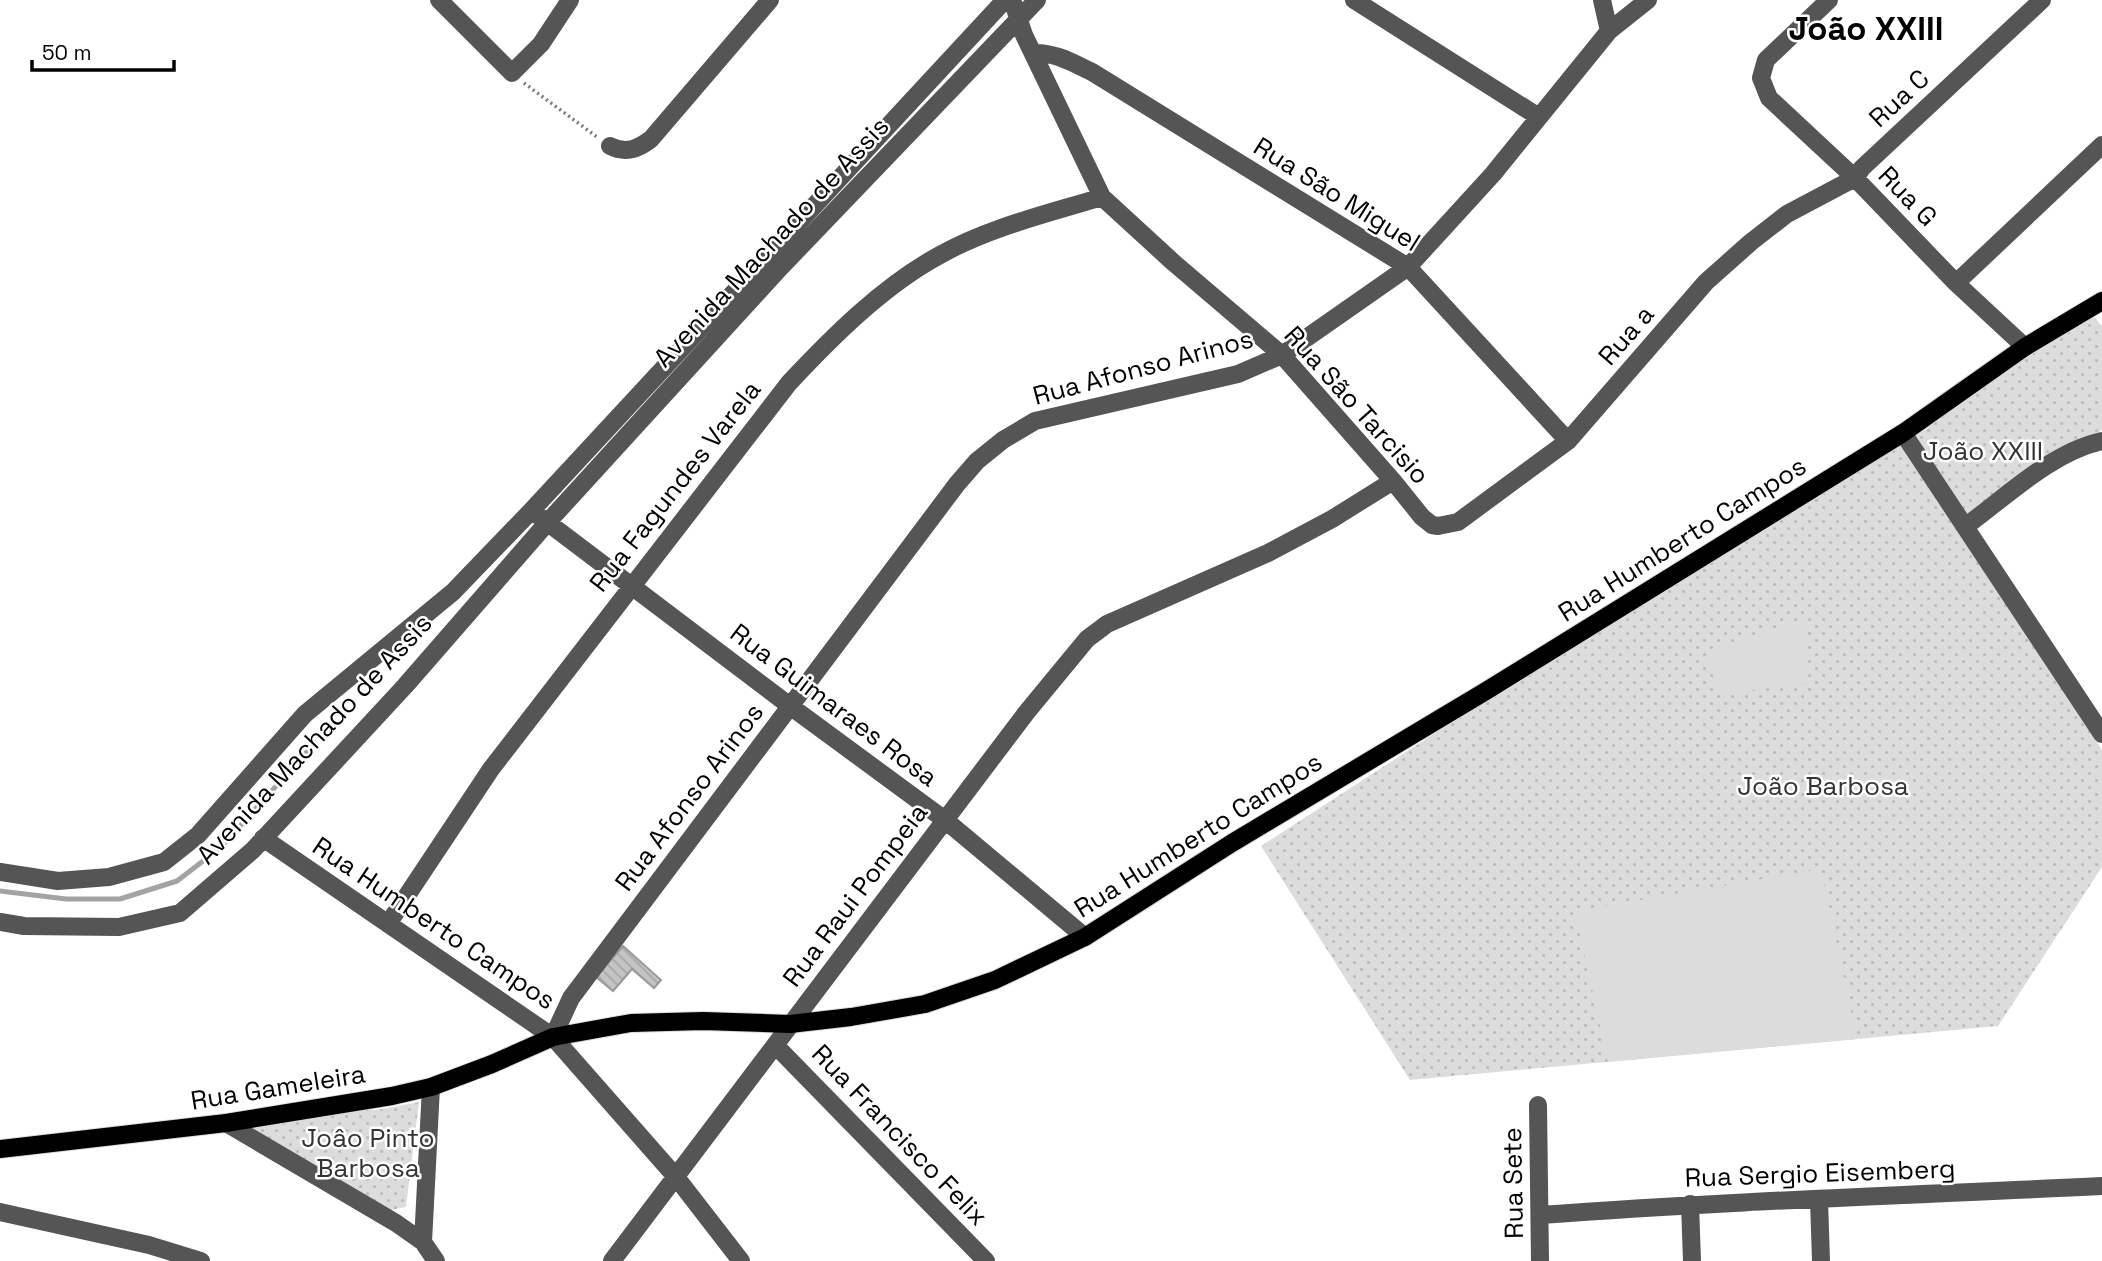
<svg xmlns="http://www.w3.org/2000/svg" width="2102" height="1261" font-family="'Space Grotesk',sans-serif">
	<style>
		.green { fill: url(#green-dots) }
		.pitch { fill: #dcdcdc }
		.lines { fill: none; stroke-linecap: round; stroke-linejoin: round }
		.stream { stroke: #a3a3a3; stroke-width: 5 }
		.building { fill: url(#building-back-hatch); stroke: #999; stroke-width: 2 }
		.major-casing { stroke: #dbdbdb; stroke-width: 20 }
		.path { stroke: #777; stroke-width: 3.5; stroke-dasharray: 2 3.5; stroke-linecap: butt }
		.minor { stroke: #555; stroke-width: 18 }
		.major { stroke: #000; stroke-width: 18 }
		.labels { text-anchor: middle; stroke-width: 5; stroke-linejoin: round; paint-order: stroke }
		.street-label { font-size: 26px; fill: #000; stroke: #fff }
		.park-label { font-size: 26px; fill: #333; stroke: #fff }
		.district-label { font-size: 33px; font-weight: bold; fill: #000; stroke: #fff }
	</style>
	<defs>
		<pattern id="green-dots" width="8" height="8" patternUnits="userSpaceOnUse" patternTransform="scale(1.75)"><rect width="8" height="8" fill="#dcdcdc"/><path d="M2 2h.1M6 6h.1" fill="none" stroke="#bbb" stroke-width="1.8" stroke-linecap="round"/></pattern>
		<pattern id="building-back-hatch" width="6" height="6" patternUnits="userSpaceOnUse" patternTransform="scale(1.75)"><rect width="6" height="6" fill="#c4c4c4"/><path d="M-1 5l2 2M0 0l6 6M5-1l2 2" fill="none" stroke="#a7a7a7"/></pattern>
	</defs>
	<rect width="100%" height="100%" fill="#fff"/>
	<path class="green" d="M2088,310L2102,326V430L1965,535L2102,750V867L1998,1026L1410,1080L1261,846Z
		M419,1102L406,1207L386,1211L244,1125L341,1109L376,1110Z"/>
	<path class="pitch" d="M1805,620L1807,683L1717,695L1708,650Z
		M1821,869L1857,1039L1608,1062L1575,911Z"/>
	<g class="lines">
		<path class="stream" d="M0,891L66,899H120L177,881L220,848L315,743"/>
	</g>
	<path class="building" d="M623,946L661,980L654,988L632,969L613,991L596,977Z"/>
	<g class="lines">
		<g class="major-casing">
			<path id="major" d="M0,1149L226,1123L392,1096L431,1087L492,1064L553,1037L631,1023L703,1021L790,1024L851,1017L925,1004L995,980L1085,937L1232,843L1486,691L1903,433L2025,347L2102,301"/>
		</g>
		<path class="path" d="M524,83L597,137"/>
		<path class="minor" d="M439,0L512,73L541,44L570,0
			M1012,0L1024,35L1102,197L1174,263L1282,355L1393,481L1422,517L1432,525L1438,526L1458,522L1568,441L1706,282L1751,242L1787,214L1855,178L1862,168L2042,0
			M1354,0L1539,117
			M1602,0L1609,31
			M1829,0L1766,60L1761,78L1769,98L1855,178L1956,283L2025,347
			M1033,53C1055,52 1073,63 1092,72L1408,267L1568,441
			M610,146C626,154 638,149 651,139L770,0
			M1956,283L2102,145
			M1903,433L2102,734
			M539,516L790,706L945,820L1085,937
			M1966,526C2007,496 2052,452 2102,441
			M263,838L553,1037L676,1177L741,1261
			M0,872L58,881L109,877L164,862L198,835L305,714L453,592L532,510L1005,0
			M0,922L24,926L119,927L180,913L253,850L405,686L547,523L780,268L1037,0
			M388,924L491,769L789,383C832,337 884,285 940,255C990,227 1047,214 1102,197
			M553,1037L571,998L957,484L977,461L1003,440L1035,421L1238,374L1282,355L1408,267L1493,174L1609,31L1648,0
			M776,1046L986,1261
			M431,1087L423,1242L436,1261
			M1538,1105L1540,1261
			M226,1123L396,1223L423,1242
			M1819,1200L1821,1261
			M1690,1204L1692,1261
			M0,1212L149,1245L201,1261
			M1540,1215C1727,1201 1915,1195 2102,1186
			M612,1261L1026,713L1087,639L1107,624L1268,553L1332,519L1393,481"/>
		<use href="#major" class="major"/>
	</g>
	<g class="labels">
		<g class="street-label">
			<text transform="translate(1899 98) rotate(-43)" y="9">Rua C</text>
			<text transform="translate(1337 194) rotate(32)" y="9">Rua São Miguel</text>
			<text transform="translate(1908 196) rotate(46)" y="9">Rua G</text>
			<text transform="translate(771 242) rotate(-47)" y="9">Avenida Machado de Assis</text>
			<text transform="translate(1626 335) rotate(-49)" y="9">Rua a</text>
			<text transform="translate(1143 367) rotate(-15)" y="9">Rua Afonso Arinos</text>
			<text transform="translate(1357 405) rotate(48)" y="9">Rua São Tarcisio</text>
			<text transform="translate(675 486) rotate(-52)" y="9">Rua Fagundes Varela</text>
			<text transform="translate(1682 539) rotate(-32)" y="9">Rua Humberto Campos</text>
			<text transform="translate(834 705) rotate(37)" y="9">Rua Guimaraes Rosa</text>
			<text transform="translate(314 739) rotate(-47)" y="9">Avenida Machado de Assis</text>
			<text transform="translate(689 797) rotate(-53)" y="9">Rua Afonso Arinos</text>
			<text transform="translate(1198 835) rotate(-32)" y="9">Rua Humberto Campos</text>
			<text transform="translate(855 895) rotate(-53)" y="9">Rua Raui Pompeia</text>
			<text transform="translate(434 923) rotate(34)" y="9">Rua Humberto Campos</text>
			<text transform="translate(278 1087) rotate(-9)" y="9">Rua Gameleira</text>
			<text transform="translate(900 1135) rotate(46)" y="9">Rua Francisco Felix</text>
			<text transform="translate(1820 1173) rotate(-2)" y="9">Rua Sergio Eisemberg</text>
			<text transform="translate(1513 1183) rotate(-91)" y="9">Rua Sete</text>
		</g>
		<g class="park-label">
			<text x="1983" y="460">João XXIII</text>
			<text x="1823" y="795">João Barbosa</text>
			<text x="368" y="1147">Joâo Pinto<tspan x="368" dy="30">Barbosa</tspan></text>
		</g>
		<g class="district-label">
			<text x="1866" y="40">João XXIII</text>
		</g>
	</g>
	<path d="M32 60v10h142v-10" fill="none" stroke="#000000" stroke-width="3.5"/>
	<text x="42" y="60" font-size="21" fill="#000000" stroke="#ffffff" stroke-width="5" paint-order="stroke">50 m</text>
</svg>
